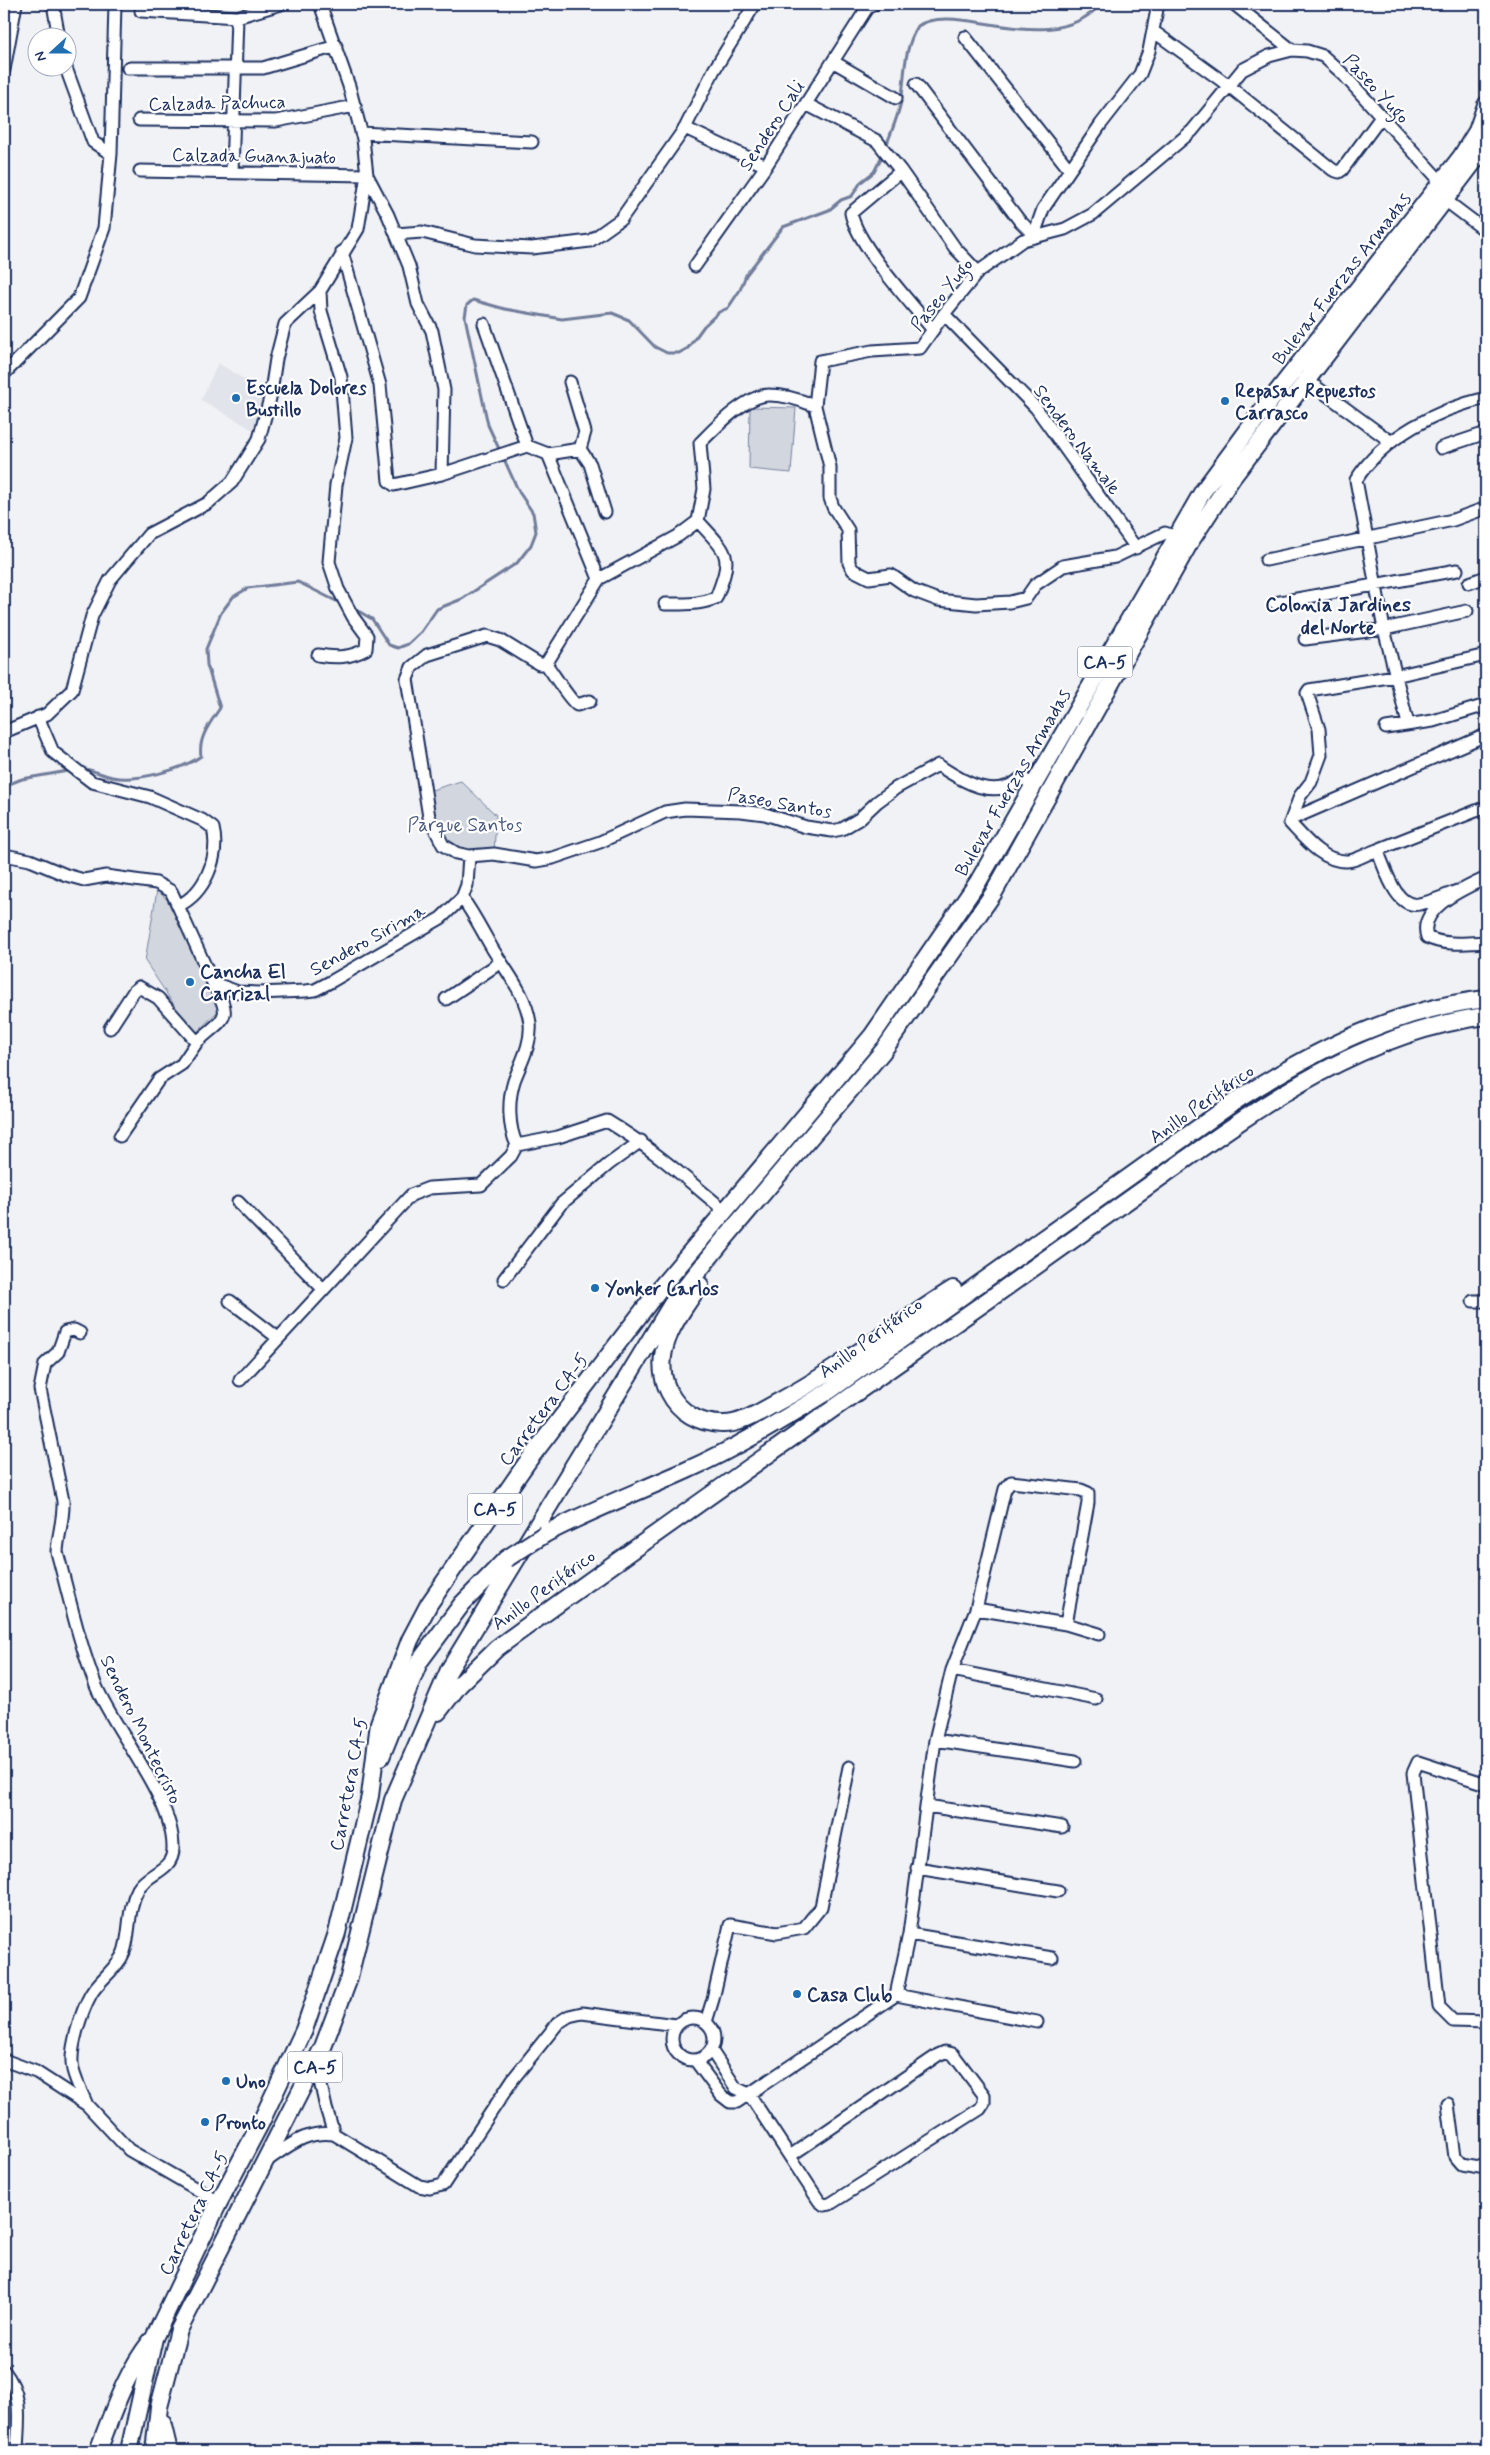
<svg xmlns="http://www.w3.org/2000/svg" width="1490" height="2455" font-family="Mynerve,sans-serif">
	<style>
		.built { fill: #e1e4ea }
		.green { fill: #d2d6df; stroke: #76829e }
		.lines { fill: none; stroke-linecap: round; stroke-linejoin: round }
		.stream { stroke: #707c9a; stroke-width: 3 }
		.minor-casing { stroke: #1b2f5e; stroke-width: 15 }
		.highway-casing { stroke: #1b2f5e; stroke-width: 20 }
		.minor { stroke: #fff; stroke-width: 11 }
		.highway { stroke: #fff; stroke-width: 16 }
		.highway-bridge-casing { stroke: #1b2f5e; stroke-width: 20; stroke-linecap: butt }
		.highway-bridge { stroke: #fff; stroke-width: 16 }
		.poi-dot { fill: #1f6fb2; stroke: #fff; stroke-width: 2 }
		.labels { text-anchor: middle; stroke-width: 4.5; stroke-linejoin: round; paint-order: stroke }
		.shield { fill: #fff; stroke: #5f6d8e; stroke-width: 1 }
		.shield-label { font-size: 18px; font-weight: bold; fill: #1b2f5e }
		.street-label { font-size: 19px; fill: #1b2f5e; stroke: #fff }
		.poi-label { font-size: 19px; font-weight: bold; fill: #1b2f5e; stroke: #fff; text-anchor: start }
		.park-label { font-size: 19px; fill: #49597e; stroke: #fff }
		.neighbourhood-label { font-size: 20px; font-weight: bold; fill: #1b2f5e; stroke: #fff }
	</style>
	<rect width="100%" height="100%" fill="#f1f2f5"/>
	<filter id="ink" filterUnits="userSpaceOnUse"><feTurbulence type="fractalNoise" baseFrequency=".02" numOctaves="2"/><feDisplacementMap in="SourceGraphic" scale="10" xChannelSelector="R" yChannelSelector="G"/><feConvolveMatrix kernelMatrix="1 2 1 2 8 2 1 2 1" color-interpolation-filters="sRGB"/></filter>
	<g filter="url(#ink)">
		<path class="built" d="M218,363L271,396L255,431L201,400Z"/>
		<path class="green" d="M750,407L796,408L791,473L749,469Z
			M461,781L496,815L494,854L484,857L443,845L425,792Z
			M157,890L176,908L226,1003L194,1035L145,961Z"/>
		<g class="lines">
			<path class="stream" d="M1299,4H1320
				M886,146C892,130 900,112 902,96C905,71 904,48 918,26C955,0 1051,60 1101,4
				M500,451L488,425L465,317L467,305L473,300L505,309L562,319L612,313L629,320L655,347L667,353H679L688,348L704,326L719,312L728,308L740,290L746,275L783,227L829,210L841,200L852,196L861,182L874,172L883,154
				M353,608L372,619L389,645L398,648L408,644L421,632L437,609L462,599L517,563L531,545L536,532L533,513L519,492L503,457
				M86,769C95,771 103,775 112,777C136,782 182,770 201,756C198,738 210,723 220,708L207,665L206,649L221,613L233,597L248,588L298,582L342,604
				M4,786L22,779L68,771"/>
			<g class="minor-casing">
				<path id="minor" d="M53,4L59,38
					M1234,4L1292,50
					M141,11L237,17L281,4
					M1153,31L1229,86L1333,170L1339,172L1342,170L1381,117
					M965,37L1069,169
					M834,62L896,98
					M66,68L93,142L111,154
					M128,68H263L336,46
					M4,70L16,4
					M916,84L1019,220L1034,235L1043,209L1101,124L1140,74L1149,51L1158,4
					M806,104L877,141L901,171L955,248L978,272
					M139,120L276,121L355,106
					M685,128L766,166
					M361,133L532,142
					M140,171L367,175
					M901,171L851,213C857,245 911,303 933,330
					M232,173L237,17
					M367,175L388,215L409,266L418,304L432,331L444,390L442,474
					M1445,200L1486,231
					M396,234L422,232L475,245L532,248L590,241L621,219L685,128L714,70L755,4
					M342,252L380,385L389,481L394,485L442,474L527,446L548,454L599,579
					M695,266L766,166L867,8L874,4
					M944,314L1036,408L1136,548
					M484,324L527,446
					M4,374L79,298L104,228L111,154L115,4
					M1308,381L1390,441
					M570,382L585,432L580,449
					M815,406C801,400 785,395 770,395C747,394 715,428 700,443L704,489L698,521L678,536L599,579L546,664H539L500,640L487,636L427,655L412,667L407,679L429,817L443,845L456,853L469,856L494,854L536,861L553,858L600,842L665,812L685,809L741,811L765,814L806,827L832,831L842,829L859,819L877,802L896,788L938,765C962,781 995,802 1021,778L1034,784
					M1441,448L1486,433
					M548,454L580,449L590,464L605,512
					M1177,537L1165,533L1115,557L1063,566L1035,585L1026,598L1010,602L976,604L938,600L914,591L891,575L869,578L853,570L849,563L848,530L833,507L830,498V467L815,406L820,361L872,351L920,348L944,314L978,272L1023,240L1065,229L1093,214L1192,131L1242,70L1269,56L1292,50L1307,51L1323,56L1343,74L1442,183
					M1266,560L1453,520L1486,508
					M1469,583L1486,577
					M1275,603L1457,570
					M665,604C684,604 699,605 716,598C733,554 729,555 698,521
					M1305,639L1384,629L1467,611
					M318,655C336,658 350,658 366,649L367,636L353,617L338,589L329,562L336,485L346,438L341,377L321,311L320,291
					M546,664C553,673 570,701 577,705L590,701
					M38,717L53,752L92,782L150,797L202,820L213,828C220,857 205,893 178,906L213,983L238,992L259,993L305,991L315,990L332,981L441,918L462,898L467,885L469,856
					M1408,724L1384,629L1356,480C1383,437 1438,409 1486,398
					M1386,728L1433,721L1486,705
					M4,732L47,714L72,690L92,616L110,580L149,534L208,503L232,482L259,439L270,398L276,359L285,324L320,291L358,229L367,175L363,139L349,86L320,4
					M1290,823L1300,796L1311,782L1321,755L1319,729L1307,693L1309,690L1395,676L1486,655
					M1290,823C1305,839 1323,862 1347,861C1356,861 1368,853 1377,850C1385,867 1395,909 1419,904C1432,902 1445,896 1457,891
					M1290,823L1294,818L1486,735
					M1377,850L1486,807
					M4,855L30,860L66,875L84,880L106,876L156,883L171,891L178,906
					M1486,878C1465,888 1417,908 1427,937C1444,946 1467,943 1486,942
					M462,898C474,914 482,931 492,948C506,971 526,994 530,1023C532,1044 521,1062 514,1081C508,1100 508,1127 517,1145
					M446,999L501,962
					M110,1028L134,991L139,987L158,998L197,1042C226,1016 233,1019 213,983
					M120,1136L159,1079L182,1064L197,1042
					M517,1145L558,1137L607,1121C652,1148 684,1177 724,1210
					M238,1202L323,1289
					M504,1279L561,1204L609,1164L641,1141
					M230,1301L278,1338
					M1473,1301H1486
					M80,1333L74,1330L65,1332L58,1352L45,1364L40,1389L63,1501C64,1519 58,1534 57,1552C69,1596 79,1643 96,1686C116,1733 174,1799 173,1849C173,1871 147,1873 138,1889C127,1909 131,1931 124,1952C118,1968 100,1979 91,1994C82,2010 68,2051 73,2070C76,2082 82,2093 87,2105
					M240,1380L411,1195L429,1188L481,1185L511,1156L517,1145
					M976,1609L1066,1624L1099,1634
					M952,1670L1096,1699
					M935,1740L1075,1761
					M1486,1784L1418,1762L1413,1773L1439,2007L1453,2021L1486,2022
					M927,1806L1062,1827
					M917,1868L1058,1891
					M909,1934L1052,1958
					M896,1995L1037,2022
					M672 2039a21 21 0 1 1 42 0a21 21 0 1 1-42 0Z
					M706,2022L713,1999L730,1925L777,1933L804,1928L821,1907L849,1767
					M711,2050L736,2088L749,2094L819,2201L824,2205L830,2204L980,2109L984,2103V2095L953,2054L945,2052L938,2055L790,2156
					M4,2060L36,2072L87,2105L129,2150L219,2202
					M695,2060L721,2095L730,2102H737L896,1995L909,1934L935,1740L952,1670L976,1609L1005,1489L1011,1482L1081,1490L1088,1493V1503L1066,1624
					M316,2063L326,2108L334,2134
					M1448,2104L1455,2157L1461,2164L1486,2168
					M266,2161C289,2146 306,2130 334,2134L419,2186L430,2188L443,2185L513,2079L558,2023L569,2016L582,2013L676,2025
					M4,2371C24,2396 18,2421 17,2451"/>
			</g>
			<g class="highway-casing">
				<path id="highway" d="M700,1285C678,1316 649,1353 669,1392C679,1412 699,1424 722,1424C741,1425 761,1411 778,1402C839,1369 894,1326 953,1289
					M545,1534C591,1510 638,1492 685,1471C735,1449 782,1420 829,1391L1240,1098C1316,1050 1395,1009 1486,999
					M438,1712L459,1685L497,1648C660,1529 826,1414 991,1298C1049,1257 1107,1215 1165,1174C1263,1104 1363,1032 1486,1016
					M381,1757L419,1662L462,1604L506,1559
					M162,2422L169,2451
					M98,2451C113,2412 125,2374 151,2341
					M129,2451L154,2338L219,2202L260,2124L304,2030L337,1933L370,1796L379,1723L410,1640L429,1604L528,1461L661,1287L872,1036L978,882L1203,491L1263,410L1461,157L1477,131L1486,105
					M154,2451L159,2407L179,2330L323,2047L348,1981L393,1800L449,1670L672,1304L721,1243L883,1051L993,894L1190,542L1232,478L1486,146"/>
			</g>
			<use href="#minor" class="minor"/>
			<use href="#highway" class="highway"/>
			<g class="highway-bridge-casing">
				<path id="highway-bridge" d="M506,1559L545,1534"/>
			</g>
			<use href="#highway-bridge" class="highway-bridge"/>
		</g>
	</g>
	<g class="poi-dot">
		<circle cx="236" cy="398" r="5"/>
		<circle cx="1225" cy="401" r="5"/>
		<circle cx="190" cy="982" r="5"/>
		<circle cx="595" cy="1288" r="5"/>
		<circle cx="797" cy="1994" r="5"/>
		<circle cx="226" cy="2081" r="5"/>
		<circle cx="205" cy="2122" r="5"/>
	</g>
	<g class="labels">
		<g class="shield">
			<rect x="1077.5" y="646.5" width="55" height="31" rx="4"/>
			<rect x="467.5" y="1493.5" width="55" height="31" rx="4"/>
			<rect x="287.5" y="2051.5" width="55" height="31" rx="4"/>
		</g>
		<g class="shield-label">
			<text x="1105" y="668">CA-5</text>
			<text x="495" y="1515">CA-5</text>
			<text x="315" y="2073">CA-5</text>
		</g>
		<g class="street-label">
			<text transform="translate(1377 88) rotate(47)" y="7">Paseo Yugo</text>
			<text transform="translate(217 102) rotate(-1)" y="7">Calzada Pachuca</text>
			<text transform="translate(771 125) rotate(-57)" y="7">Sendero Cali</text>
			<text transform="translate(254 155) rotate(1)" y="7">Calzada Guanajuato</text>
			<text transform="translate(1341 278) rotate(-52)" y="7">Bulevar Fuerzas Armadas</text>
			<text transform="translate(941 294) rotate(-51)" y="7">Paseo Yugo</text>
			<text transform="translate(1078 439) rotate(53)" y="7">Sendero Namale</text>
			<text transform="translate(1012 782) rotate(-60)" y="7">Bulevar Fuerzas Armadas</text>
			<text transform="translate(780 802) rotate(10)" y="7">Paseo Santos</text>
			<text transform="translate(367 939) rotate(-29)" y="7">Sendero Sirima</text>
			<text transform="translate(1201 1103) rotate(-35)" y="7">Anillo Periférico</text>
			<text transform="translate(870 1337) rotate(-36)" y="7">Anillo Periférico</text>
			<text transform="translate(543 1409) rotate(-53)" y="7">Carretera CA-5</text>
			<text transform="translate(543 1589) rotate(-36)" y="7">Anillo Periférico</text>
			<text transform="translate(142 1729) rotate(64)" y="7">Sendero Montecristo</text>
			<text transform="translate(348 1784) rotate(-79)" y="7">Carretera CA-5</text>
			<text transform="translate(193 2213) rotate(-64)" y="7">Carretera CA-5</text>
		</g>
		<g class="poi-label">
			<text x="246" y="394">Escuela Dolores<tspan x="246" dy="22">Bustillo</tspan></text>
			<text x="1235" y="397">Repasar Repuestos<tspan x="1235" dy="22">Carrasco</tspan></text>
			<text x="200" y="978">Cancha El<tspan x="200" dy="22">Carrizal</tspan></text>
			<text x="605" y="1295">Yonker Carlos</text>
			<text x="807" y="2001">Casa Club</text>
			<text x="236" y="2088">Uno</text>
			<text x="215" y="2129">Pronto</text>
		</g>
		<g class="park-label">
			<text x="465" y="831">Parque Santos</text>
		</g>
		<g class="neighbourhood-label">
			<text x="1338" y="611">Colonia Jardines<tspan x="1338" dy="23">del Norte</tspan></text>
		</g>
	</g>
	<rect width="1490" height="2455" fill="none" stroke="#fff" stroke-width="20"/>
	<rect x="10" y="10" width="1470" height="2435" fill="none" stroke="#1b2f5e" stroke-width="2" filter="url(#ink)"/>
	<g transform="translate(52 52) rotate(249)"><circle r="24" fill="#ffffff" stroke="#a4acbf"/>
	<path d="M0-4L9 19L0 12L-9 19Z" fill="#1f6fb2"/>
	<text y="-8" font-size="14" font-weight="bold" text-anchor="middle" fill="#1b2f5e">N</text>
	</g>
</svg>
